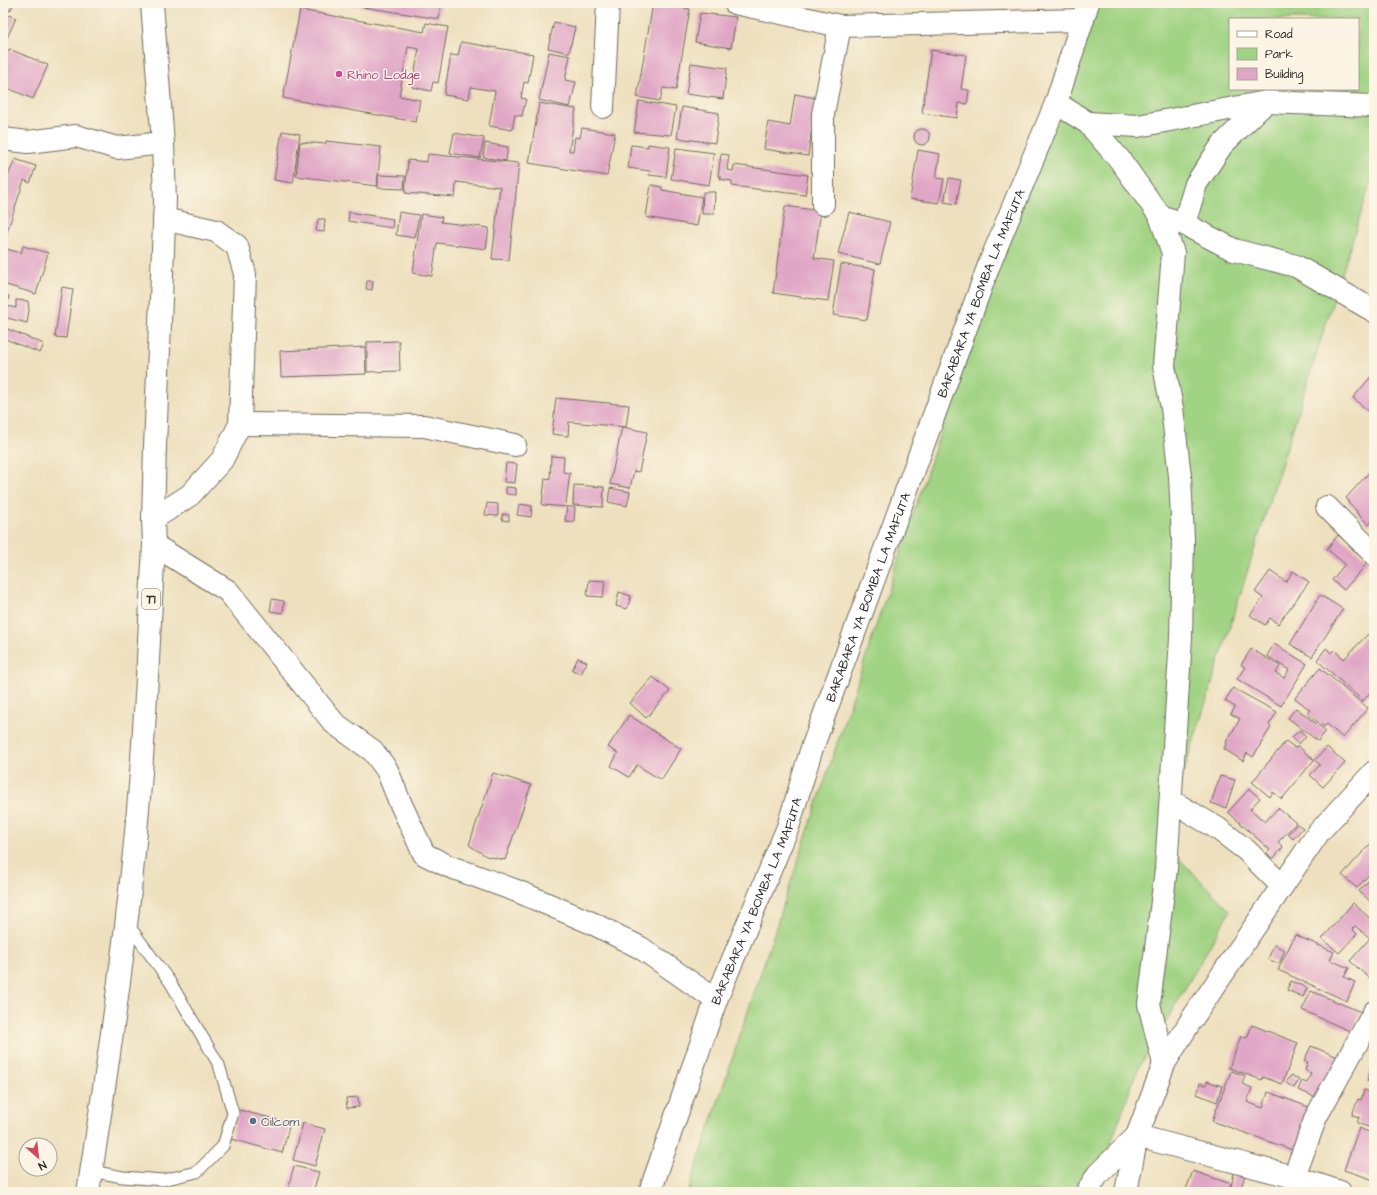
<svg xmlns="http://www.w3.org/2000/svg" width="1377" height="1195" font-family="'Architects Daughter',sans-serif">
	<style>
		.green { fill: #a0d383; stroke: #667f57; fill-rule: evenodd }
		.building { fill: #e0a6c6 }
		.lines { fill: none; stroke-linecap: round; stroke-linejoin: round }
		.lane-casing { stroke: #6f6a5e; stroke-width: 13 }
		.street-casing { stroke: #6f6a5e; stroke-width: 24 }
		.highway-casing { stroke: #6f6a5e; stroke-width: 24 }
		.lane { stroke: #fff; stroke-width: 11 }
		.street { stroke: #fff; stroke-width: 22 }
		.highway { stroke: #fff; stroke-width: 22 }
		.hotel-dot { fill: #d1479c; stroke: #fcf5e5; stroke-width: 1.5 }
		.service-dot { fill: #5c6f8a; stroke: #fcf5e5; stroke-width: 1.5 }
		.labels { text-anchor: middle; stroke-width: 3; stroke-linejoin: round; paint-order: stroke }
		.shield { fill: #fcf5e5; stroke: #6a6863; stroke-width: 1 }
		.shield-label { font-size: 12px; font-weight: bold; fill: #2b2b2b }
		.hotel-label { font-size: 13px; fill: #b23c85; stroke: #fcf5e5; text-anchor: start }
		.street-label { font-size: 13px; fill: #2b2b2b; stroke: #fcf5e5 }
		.service-label { font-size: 13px; fill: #4e5e75; stroke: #fcf5e5; text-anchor: start }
	</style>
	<rect width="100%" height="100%" fill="#fcf5e5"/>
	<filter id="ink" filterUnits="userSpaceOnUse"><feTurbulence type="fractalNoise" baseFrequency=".025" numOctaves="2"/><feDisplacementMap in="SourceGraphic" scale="8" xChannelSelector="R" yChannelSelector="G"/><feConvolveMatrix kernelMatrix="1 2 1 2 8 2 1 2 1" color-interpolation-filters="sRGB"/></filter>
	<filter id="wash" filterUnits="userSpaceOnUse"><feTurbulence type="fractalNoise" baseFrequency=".012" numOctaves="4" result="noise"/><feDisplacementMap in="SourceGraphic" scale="16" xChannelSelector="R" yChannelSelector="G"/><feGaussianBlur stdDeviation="0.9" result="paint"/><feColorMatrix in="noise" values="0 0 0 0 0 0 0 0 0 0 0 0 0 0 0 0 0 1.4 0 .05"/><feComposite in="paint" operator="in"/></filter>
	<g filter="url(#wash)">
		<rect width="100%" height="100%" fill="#eee0be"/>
		<path class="green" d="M1083,3H1374V172L1162,841L1230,911L1137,1071L1093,1192H688ZM1230,19H1358V89H1230Z"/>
		<g id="blocks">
			<path class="building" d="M3,3H14L10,11L3,8Z
				M338,3H441L439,19Z
				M653,3L690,9L676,90L663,88L660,101L637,97Z
				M300,10L424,32L426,23L448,27L438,83L433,82L431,91L412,87L419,49L408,47L399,96L420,100L416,122L283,98Z
				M3,13L16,18L3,47Z
				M700,13L736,17L731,48L695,42Z
				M554,22L575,27L569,53L548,48Z
				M461,42L533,54L528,83L524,82L521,98L526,99L522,116L515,115L512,130L489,126L495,91L471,87L469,99L444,95L451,55L458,56Z
				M9,49L48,65L33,99L3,86V63Z
				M931,50L966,55L961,89L969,90L967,104L959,103L957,118L922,113Z
				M549,52L570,56L565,80L576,82L570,107L539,100Z
				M691,63L727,68L723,99L686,94Z
				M795,94L816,98L808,156L764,149L768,122L790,126Z
				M639,101L676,107L671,135L634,132Z
				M539,103L576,109L569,151H573L575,137L580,138L582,128L615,133L607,176L529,163Z
				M682,107L719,113L715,143L677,138Z
				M914 137a8 8 0 1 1 16 0a8 8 0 1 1-16 0Z
				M282,131L300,134L293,183L274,180Z
				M454,133L484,138L480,158L450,153Z
				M326,141L381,147L377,186L296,176L300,142L326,144Z
				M485,143L508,147L506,161L483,157Z
				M648,144L670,147L666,177L649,175L650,171L628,168L631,145L648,147Z
				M676,148L714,153L709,185L671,179Z
				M918,150L940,154L936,178L944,179L939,203L910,199Z
				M428,154L519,163L509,260L492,259L500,187L456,182L455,197L405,193L408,160L427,162Z
				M721,154L729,155L727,170L733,171L734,165L808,175L805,195L732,186V181L720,179L721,177L718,176Z
				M15,159L36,166L30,183L24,180L6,235L3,234V188Z
				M378,175L405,176L404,189L378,188Z
				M949,178L961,180L956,204L944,202Z
				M651,185L662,187V190L702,197L697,226L646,217Z
				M703,192H715L714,214H702Z
				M785,206L821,211L814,258L834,261L828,301L773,293Z
				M349,212L393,219L392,228L348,221Z
				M399,212L419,215L415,238L396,235Z
				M849,212L890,222L880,264L838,254Z
				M421,214L442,217L441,222L489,228L486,249L437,243L432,276L413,273Z
				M318,219H325L324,232L316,231Z
				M23,246L48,253L36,294L3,284V248L21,253Z
				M841,264L875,269L867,320L833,315Z
				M367,281H373L372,290L366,289Z
				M62,287L73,289L66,338L55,337Z
				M3,293L9,296L7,306L16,308V300L28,301L29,310L27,323L3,317Z
				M3,327L44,344L40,353L3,338Z
				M399,341L400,371L367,372V342Z
				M365,347L366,374L281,377L280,351Z
				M1374,373V416L1353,398Z
				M556,398L629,405L626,427L569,422L568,436L552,434Z
				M622,427L647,432L639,472L634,471L630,488L610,484Z
				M551,456L564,457L563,472L570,473L566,503L567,507H575L574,522L565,521L567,507L542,505L545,478L550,479Z
				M506,463L517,464L515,483L504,482Z
				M1374,467V519L1369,525L1356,512L1357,511L1348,503L1349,501L1346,498Z
				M574,485L604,487L603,507L573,505Z
				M506,487L516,488V495L506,494Z
				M610,488L630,492L627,506L608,502Z
				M487,503L498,504V516L485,515Z
				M519,504L532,506L531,517L517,515Z
				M502,514L509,515V521L502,520Z
				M1338,535L1369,561L1344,590L1332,580L1345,564L1327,549Z
				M1270,571L1286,582L1293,571L1309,582L1278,624L1270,618L1265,625L1250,615L1263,598L1255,592Z
				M589,580L605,581L603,597L587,596Z
				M619,592L631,596L627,609L616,606Z
				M1320,595L1343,609L1312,657L1290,644Z
				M272,599L284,601L283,613L270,611Z
				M1368,634L1374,639V688L1363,701L1317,660L1326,648L1331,653L1334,650L1344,659Z
				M1274,644L1307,664L1281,706L1237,679L1245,667L1241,665L1251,649L1280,666L1276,673L1284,678L1289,670L1267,656Z
				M578,658L587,662L581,674L572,670Z
				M1320,668L1368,708L1343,738L1327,724L1324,727L1307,713L1310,710L1295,698Z
				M653,677L670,691L646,718L630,703Z
				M1233,688L1277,712L1269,725L1271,727L1253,757L1247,753L1243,761L1224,749L1227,743L1226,742L1240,719L1231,714L1235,707L1225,701Z
				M1296,708L1326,731L1318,741L1288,718Z
				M629,715L681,749L661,780L637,765L629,777L611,766L618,753L608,747Z
				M1300,730L1306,737L1298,744L1292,737Z
				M1286,741L1295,748L1298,746L1314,760L1282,799L1273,792L1270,797L1252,782Z
				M1327,747L1345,763L1323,787L1310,775L1320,765L1315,760Z
				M493,773L531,785L505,860L486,856L469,845Z
				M1220,776L1235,780L1226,808L1211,803Z
				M1249,789L1260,798L1250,809L1265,822L1278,808L1296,823L1278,842L1283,847L1273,859L1267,853L1270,850L1228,812Z
				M1297,824L1303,828L1293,839L1288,834Z
				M1372,842L1374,844V869L1357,888L1342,875Z
				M1372,877L1374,879V905L1359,891Z
				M1353,903L1374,922V982L1350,961L1370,938L1355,926L1352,929L1357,934L1339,953L1322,939Z
				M1295,935L1334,952L1330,960L1349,968L1344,977L1355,982L1347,1001L1278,970Z
				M1274,945L1285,950L1279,964L1268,959Z
				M1291,981L1307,988L1303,997L1287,990Z
				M1311,991L1361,1012L1352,1032L1302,1010Z
				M1252,1025L1298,1043L1282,1084L1263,1077L1262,1080L1229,1068L1241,1036L1247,1038Z
				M1311,1046L1338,1057L1321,1099L1298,1090L1302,1081L1307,1083L1311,1073L1305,1070L1308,1062L1304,1061Z
				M1372,1067H1374V1083L1367,1081Z
				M1231,1071L1245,1076L1242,1084L1252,1088L1247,1102L1263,1108L1268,1092L1314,1109L1298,1152L1212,1121Z
				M1291,1075L1299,1080L1294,1088L1286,1083Z
				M1207,1081L1222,1086L1217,1102L1197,1094L1200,1083L1206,1085Z
				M1364,1090L1374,1093V1129L1357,1123L1359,1117L1352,1115L1358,1099L1361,1100Z
				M358,1097L359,1107L347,1108L346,1098Z
				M239,1110L290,1123L282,1153L231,1139Z
				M303,1123L325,1129L315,1166L293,1160Z
				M1359,1128L1374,1134V1180L1344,1170Z
				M294,1166L319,1172L313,1192H287Z
				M1235,1168L1246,1172L1240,1191L1233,1189L1232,1192H1230Z
				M1193,1171L1231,1184L1228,1192H1185Z"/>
		</g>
	</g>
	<g filter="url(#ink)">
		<use href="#blocks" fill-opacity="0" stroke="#6f6a5e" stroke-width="1"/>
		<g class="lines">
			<g class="lane-casing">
				<path id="lane" d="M91,1171L123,1177L163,1180L197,1172L223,1146L233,1113L219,1065L170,982L127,923"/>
			</g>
			<g class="street-casing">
				<g id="street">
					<path d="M735,3L840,26L1083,20"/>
					<path d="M1056,103L1088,123L1120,160L1160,216L1173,253L1164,366L1172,408L1180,476L1183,539L1181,638L1166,869L1149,1004L1164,1064"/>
					<path d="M603,107L608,3"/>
					<path d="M1088,123L1138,126L1266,102L1374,106"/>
					<path d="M3,139L28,142L76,136L117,148L163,143"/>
					<path d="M823,204V114L840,26"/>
					<path d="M1160,216L1184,224L1234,250L1296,266L1374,311"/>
					<path d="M1184,224L1196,184L1222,145L1266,102"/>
					<path d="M240,424L424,426L515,445"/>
					<path d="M1327,507L1374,554"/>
					<path d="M153,519L190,495L222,460L240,424L245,274L237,246L216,231L164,219"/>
					<path d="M154,545L228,591L334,723L373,751L387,770L399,800L424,854L448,866L517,891L594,924L641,948L716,1000"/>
					<path d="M1171,801L1217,828L1246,850L1282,886"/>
					<path d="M1294,1177L1316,1117L1374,1012"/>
					<path id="s1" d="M650,1192L716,1000L788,827L811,751L989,265L1056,103L1088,3"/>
					<path d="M1087,1192L1098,1174L1137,1136L1294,1177L1340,1192"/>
					<path d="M1126,1192L1137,1136L1164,1064L1192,1019L1319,832L1374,772"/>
				</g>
			</g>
			<g class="highway-casing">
				<path id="highway" d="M88,1192C108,1065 127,938 138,809C146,722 149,633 154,545L153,519L155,447L165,200L163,143L152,3"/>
			</g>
			<use href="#lane" class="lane"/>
			<use href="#street" class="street"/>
			<use href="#highway" class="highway"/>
		</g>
	</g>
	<circle class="hotel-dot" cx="339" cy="74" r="4"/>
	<circle class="service-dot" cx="253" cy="1121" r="4"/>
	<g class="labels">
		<rect class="shield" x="142" y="589" width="18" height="20" rx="3"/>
		<g class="shield-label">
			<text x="151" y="603">T1</text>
		</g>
		<g class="hotel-label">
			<text x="347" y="79">Rhino Lodge</text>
		</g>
		<g class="street-label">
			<text dy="5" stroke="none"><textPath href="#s1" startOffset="958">BARABARA YA BOMBA LA MAFUTA</textPath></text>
			<text dy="5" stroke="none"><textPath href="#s1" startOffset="634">BARABARA YA BOMBA LA MAFUTA</textPath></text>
			<text dy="5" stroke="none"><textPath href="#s1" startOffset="310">BARABARA YA BOMBA LA MAFUTA</textPath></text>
		</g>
		<g class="service-label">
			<text x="261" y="1126">Oilcom</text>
		</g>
	</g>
	<rect width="1377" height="1195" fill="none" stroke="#fcf5e5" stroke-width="16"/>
	<rect x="1229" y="18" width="130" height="72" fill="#fcf5e5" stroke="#a8a49b"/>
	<rect x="1237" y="31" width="20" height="6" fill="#ffffff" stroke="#a8a49b"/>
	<text x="1265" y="38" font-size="12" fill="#2b2b2b">Road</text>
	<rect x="1237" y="48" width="20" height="12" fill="#a0d383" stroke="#a8a49b"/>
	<text x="1265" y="58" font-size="12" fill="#2b2b2b">Park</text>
	<rect x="1237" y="68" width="20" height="12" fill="#e0a6c6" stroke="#a8a49b"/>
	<text x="1265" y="78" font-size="12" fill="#2b2b2b">Building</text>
	<g transform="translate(38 1157) rotate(152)"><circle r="19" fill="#fcf5e5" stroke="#a8a49b"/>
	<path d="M0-3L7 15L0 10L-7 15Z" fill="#d1495b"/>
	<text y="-6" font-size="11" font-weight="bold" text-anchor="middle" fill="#2b2b2b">N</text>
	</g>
</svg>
